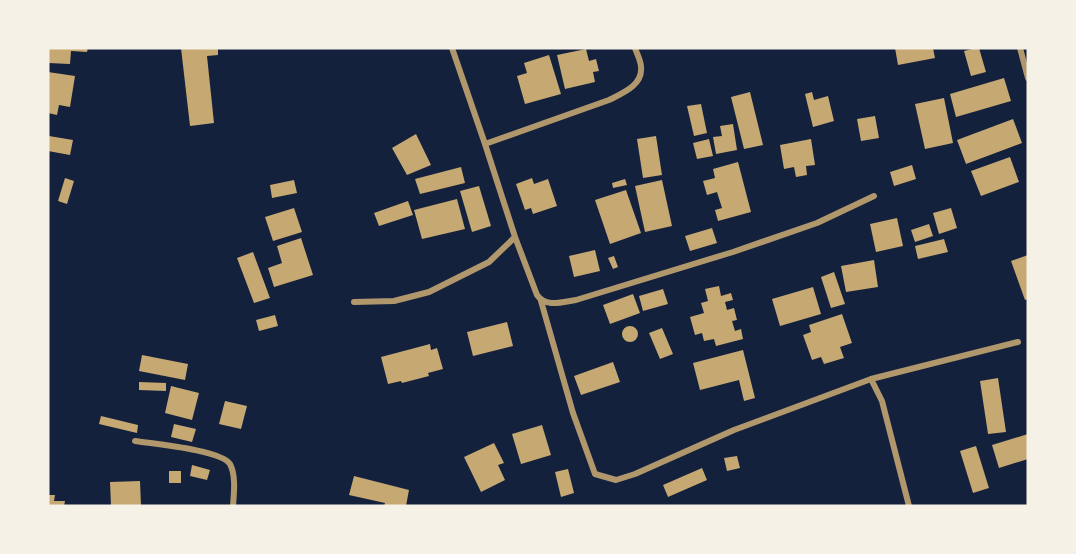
<svg xmlns="http://www.w3.org/2000/svg" width="1076" height="554" font-family="'Nunito Sans',sans-serif">
	<style>
		.building { fill: #c6a872 }
		.lines { fill: none; stroke-linecap: round; stroke-linejoin: round }
		.minor { stroke: #b1986c; stroke-width: 6 }
	</style>
	<rect width="100%" height="100%" fill="#14213d"/>
	<path class="building" d="M48,48H88L87,52L71,51L70,64L48,63Z
		M181,48H218V55L207,56L214,123L190,126Z
		M895,48H933L935,58L898,65Z
		M976,48H979L986,72L971,76L964,51Z
		M586,49L589,61L596,59L599,71L593,72L595,82L565,89L557,55Z
		M549,55L561,94L525,104L517,76L527,73L524,63Z
		M48,72L75,76L70,107L59,105L57,115L48,113Z
		M1004,78L1011,101L956,117L950,94Z
		M750,92L763,145L744,149L731,97Z
		M812,92L814,100L828,96L834,121L813,127L805,94Z
		M944,98L953,143L925,149L915,104Z
		M701,104L707,133L694,136L687,106Z
		M875,116L879,138L861,141L857,119Z
		M1013,119L1022,143L966,164L957,140Z
		M733,124L737,150L716,154L713,137L722,136L720,126Z
		M416,134L431,165L407,175L392,148Z
		M49,136L73,140L70,155L48,151Z
		M656,136L662,175L643,178L637,139Z
		M709,139L713,156L697,159L693,143Z
		M811,139L815,165L806,166L807,175L796,177L794,167L784,169L780,145Z
		M1010,157L1019,182L981,196L971,171Z
		M738,162L751,212L718,221L715,210L722,208L717,192L707,195L703,181L715,178L713,169Z
		M912,165L916,179L894,186L890,172Z
		M461,167L465,183L420,194L415,179Z
		M65,178L74,181L67,204L58,201Z
		M532,178L534,184L548,179L557,206L533,214L531,208L525,210L516,184Z
		M625,179L627,185L613,188L612,183Z
		M294,180L297,193L272,198L270,185Z
		M662,180L672,226L645,232L635,186Z
		M479,186L491,226L472,232L460,191Z
		M626,190L641,233L610,244L595,200Z
		M457,199L465,229L422,239L414,210Z
		M408,201L413,215L379,226L374,213Z
		M294,208L302,232L273,241L265,217Z
		M951,208L957,228L939,234L933,213Z
		M897,218L903,246L876,252L870,224Z
		M929,224L933,236L915,242L911,230Z
		M712,228L717,243L690,251L685,236Z
		M301,238L313,275L274,287L268,268L282,263L277,246Z
		M944,239L948,252L918,259L915,246Z
		M595,250L600,271L574,277L569,256Z
		M253,252L270,298L254,303L237,258Z
		M1028,255V299L1025,300L1011,261Z
		M614,256L618,267L613,269L608,258Z
		M874,260L878,287L846,292L841,266Z
		M834,272L845,304L831,308L821,277Z
		M719,286L721,296L731,293L733,300L725,302L727,310L734,308L737,320L732,321L735,331L741,329L743,339L716,346L714,339L704,341L702,333L695,335L690,317L704,313L701,303L708,301L705,289Z
		M813,287L821,314L780,326L772,299Z
		M663,289L668,304L643,311L639,296Z
		M633,294L640,313L610,324L603,305Z
		M842,314L852,343L840,347L844,358L824,364L821,357L812,360L803,335L811,332L809,325Z
		M275,315L278,326L259,331L256,320Z
		M507,322L513,346L473,356L467,332Z
		M622 334a8 8 0 1 1 16 0a8 8 0 1 1-16 0Z
		M662,328L673,354L660,359L649,333Z
		M430,344L431,350L437,348L443,369L428,373L429,376L402,383L401,381L388,384L381,357Z
		M743,350L755,398L744,401L739,380L700,390L693,363Z
		M142,355L188,364L185,380L139,371Z
		M613,362L620,382L581,395L574,376Z
		M998,378L1006,432L988,434L980,381Z
		M139,382L166,383V391L139,390Z
		M171,386L199,393L192,420L165,413Z
		M225,401L247,406L241,429L219,424Z
		M101,416L138,425L137,433L99,424Z
		M174,424L196,429L192,442L171,437Z
		M542,425L551,455L521,464L512,434Z
		M1028,434V459L999,468L992,445Z
		M494,443L504,463L498,465L505,480L481,492L464,457Z
		M976,446L989,488L973,493L960,451Z
		M737,456L740,468L727,471L724,458Z
		M192,465L210,470L207,480L190,476Z
		M702,468L707,480L668,497L663,485Z
		M568,469L574,493L561,497L555,472Z
		M169,471H181V483H169Z
		M354,476L409,490L406,506H384L385,503L349,495Z
		M140,481L141,506H111L110,482Z
		M48,495H55L54,501H65L64,506H48Z"/>
	<g class="lines">
		<path class="minor" d="M1020,48L1028,78
			M485,144L609,100C623,93 643,85 641,67C641,61 637,54 635,48
			M515,237L537,295C546,308 562,302 576,300L733,252L817,223L874,196
			M541,301L573,413L595,474L616,480L635,474L734,430L871,379L882,401L909,506
			M354,302L394,301L429,292L489,262L515,237L485,144L452,48
			M871,379L1018,342
			M135,441C154,444 221,450 230,464C236,475 234,493 233,506"/>
	</g>
	<rect width="1076" height="554" fill="none" stroke="#f6f1e7" stroke-width="99"/>
</svg>
